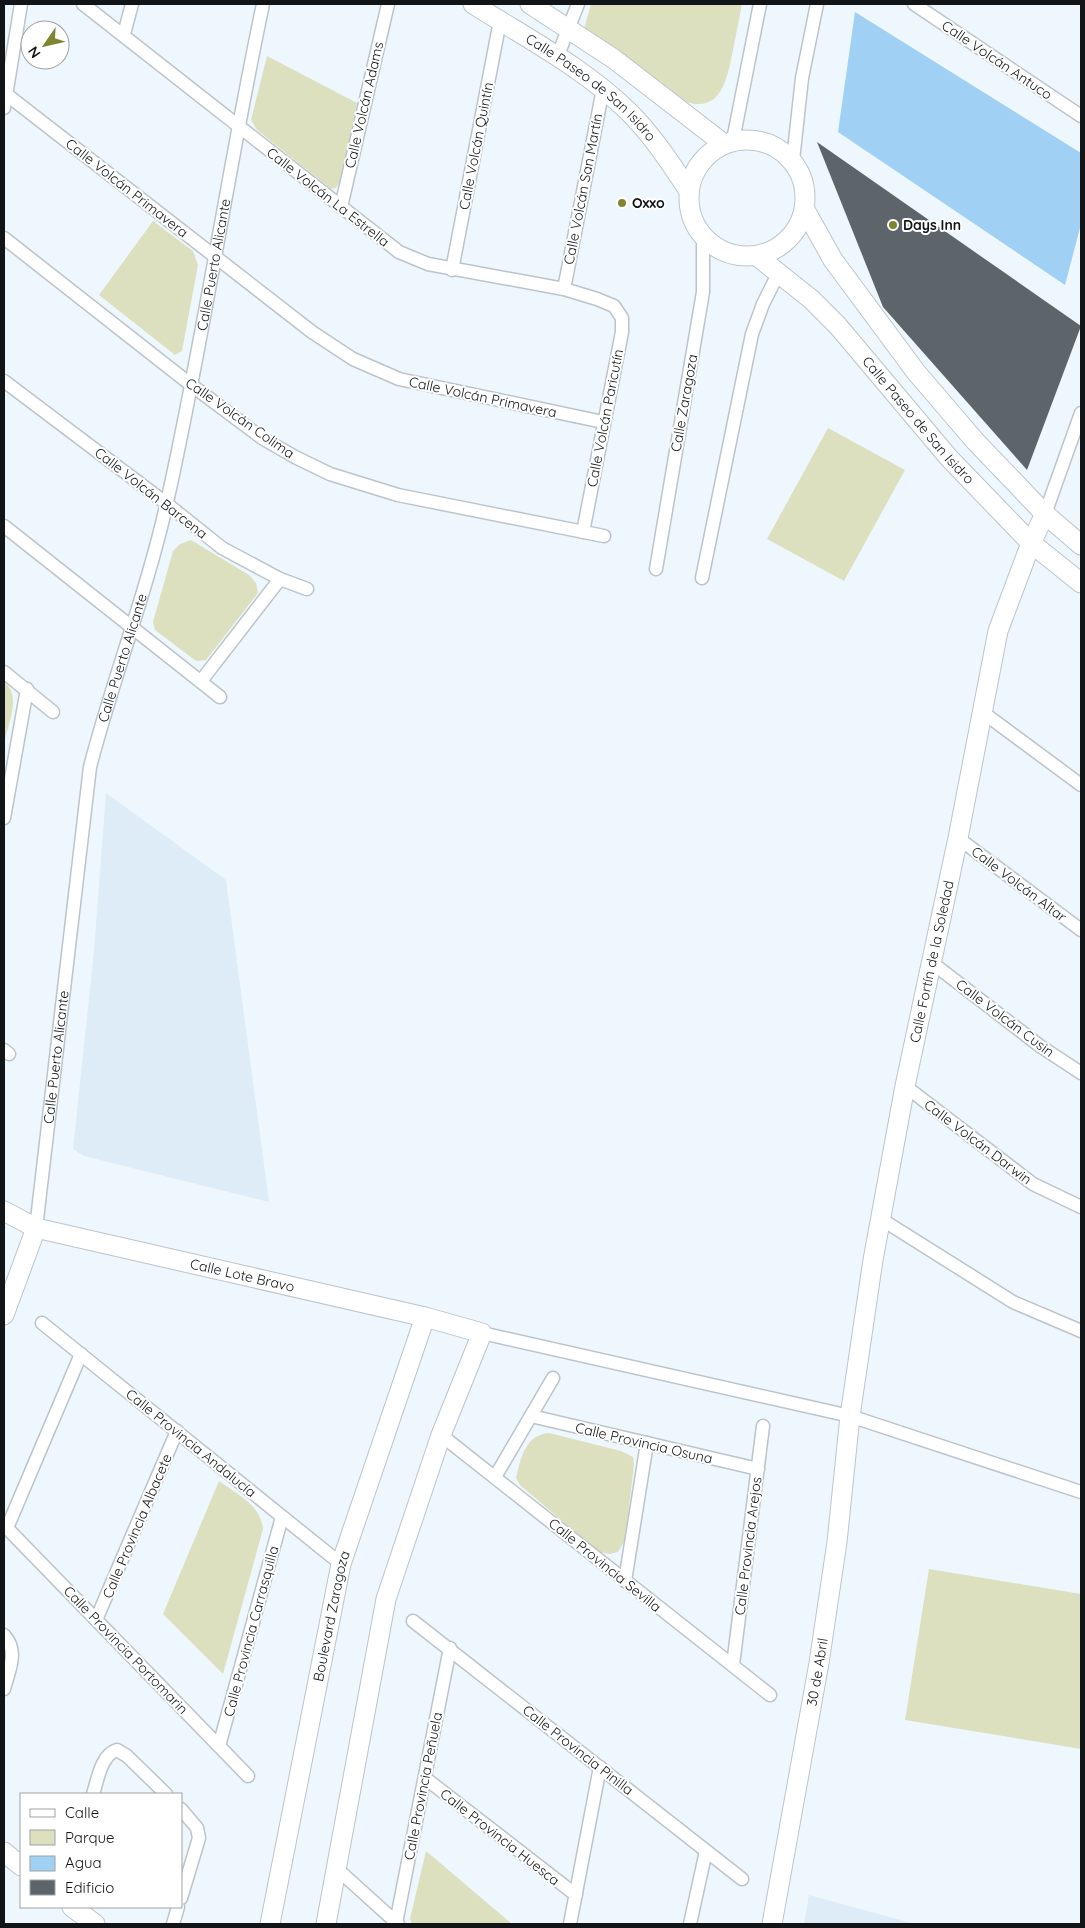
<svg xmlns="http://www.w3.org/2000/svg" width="1085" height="1928" font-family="Quicksand,sans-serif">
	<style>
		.built { fill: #ddecf7 }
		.green { fill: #dce0bf }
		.water { fill: #a0d0f4 }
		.building { fill: #5d646a }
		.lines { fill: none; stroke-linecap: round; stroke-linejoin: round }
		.street-casing { stroke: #bcc4ca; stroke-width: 15 }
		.secondary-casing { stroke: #bcc4ca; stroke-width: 21 }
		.street { stroke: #fff; stroke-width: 12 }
		.secondary { stroke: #fff; stroke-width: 19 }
		.poi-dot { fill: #808530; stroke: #fff; stroke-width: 2 }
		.labels { text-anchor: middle; stroke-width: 4; stroke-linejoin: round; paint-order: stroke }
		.street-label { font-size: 14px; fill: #121517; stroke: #fff }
		.poi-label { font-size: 14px; font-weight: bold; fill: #121517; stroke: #fff; text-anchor: start }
	</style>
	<rect width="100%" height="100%" fill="#eef7fd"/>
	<path class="built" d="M106,793L226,880L269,1202L84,1156L73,1149L94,951Z
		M809,1895L915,1924H804Z"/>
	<path class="green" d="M591,4H742C739,19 736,35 733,50C727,78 722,115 683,101L584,29Z
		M267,56L357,103L341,180L336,188L331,189L257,130L251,120Z
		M153,221L193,251L198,265L182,351L175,355L99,295Z
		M828,428L905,470L844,581L767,539Z
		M191,540L249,575L256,583L258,593L206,660L196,661L155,630L153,622L173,551L180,544Z
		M4,682C22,696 8,724 4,743Z
		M549,1433L621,1451L633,1457L634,1465L625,1540L618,1552L610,1554L599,1552L520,1485L516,1478C521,1458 525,1435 549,1433Z
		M219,1481C238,1495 260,1504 263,1529L223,1674L163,1614Z
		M929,1569L1081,1594V1749L905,1720Z
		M426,1851L512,1924H412L410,1919Z"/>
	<path class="water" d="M855,12L1081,153V224L1065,285L838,132Z"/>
	<path class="building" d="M817,142L1081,326L1027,470L883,307Z"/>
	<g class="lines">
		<g class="street-casing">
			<g id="street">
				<path d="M83,4L399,252L428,264L564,289L597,299L614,306L622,318V332L583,532"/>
				<path d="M914,4L1081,116"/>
				<path d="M124,34L132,4"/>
				<path d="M558,55L578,4"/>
				<path d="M6,94L312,332L353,359L399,379L603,422"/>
				<path d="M4,108L21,4"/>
				<path d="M733,140L760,4"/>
				<path d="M793,160L802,78L817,4"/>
				<path d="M341,207L388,4"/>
				<path d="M4,238L190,384L262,438L295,457L330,474L398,495L604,536"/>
				<path d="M452,270L500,21"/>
				<path d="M564,289L603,89"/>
				<path d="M4,381L167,504L222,548L280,579L307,589"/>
				<path d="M1045,514L1081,413"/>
				<path d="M4,526L220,697"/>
				<path d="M656,569L703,292V236"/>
				<path d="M702,578L752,334L763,304L779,272"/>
				<path d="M4,672L53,712"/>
				<path d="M201,681L280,579"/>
				<path d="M981,711L1081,785"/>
				<path d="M4,818L27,689"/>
				<path d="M958,838L1081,930"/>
				<path d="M931,962L1040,1046L1081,1073"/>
				<path d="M4,1050L9,1054"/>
				<path d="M905,1086L1033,1184L1081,1207"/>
				<path d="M881,1219L1013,1302L1081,1331"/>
				<path id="s1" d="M36,1228L90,767C113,678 147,592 167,502C204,337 228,169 263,4"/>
				<path d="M42,1323L341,1564"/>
				<path d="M482,1333L850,1416L1081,1492"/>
				<path d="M531,1416L758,1469"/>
				<path d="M441,1435L770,1695"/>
				<path d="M495,1477L553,1378"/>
				<path d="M4,1525L248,1776"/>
				<path d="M7,1528L81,1354"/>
				<path d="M625,1581L647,1443"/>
				<path d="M96,1620L177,1431"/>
				<path d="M413,1621L742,1879"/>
				<path d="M4,1635C19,1651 9,1670 4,1689"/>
				<path d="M733,1665L763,1426"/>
				<path d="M219,1746L282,1517"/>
				<path d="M425,1778L576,1895"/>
				<path d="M93,1794C98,1779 101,1755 117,1750L127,1756L166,1794"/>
				<path d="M181,1809L197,1828L199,1838L181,1898"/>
				<path d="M336,1868L398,1924"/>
				<path d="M396,1923L450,1648"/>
				<path d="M173,1924L178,1907"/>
				<path d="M570,1924L600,1767"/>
				<path d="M690,1924L706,1851"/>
			</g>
		</g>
		<g class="secondary-casing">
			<g id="secondary">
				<path id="s2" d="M473,4C526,38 583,67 629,112C653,136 671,164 689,191"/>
				<path d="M530,4L614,59L724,144"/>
				<circle cx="747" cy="198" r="58"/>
				<path d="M805,210L833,260L916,372L975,441L1045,514L1081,545"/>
				<path id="s3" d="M757,256L811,299L838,326L949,458L1031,543L1081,583"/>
				<path id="s4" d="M4,1211L36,1228L425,1317L482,1333L441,1435L386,1599L326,1924"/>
				<path d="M4,1315L36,1228"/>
				<path d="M4,1852L21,1866"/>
				<path d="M72,1907L95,1924"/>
				<path id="s5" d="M270,1924L341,1564L425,1317"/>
				<path id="s6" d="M772,1924L819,1663L837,1542L850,1416L873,1260L905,1086L958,838L998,631L1031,543L1045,514"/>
			</g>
		</g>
		<use href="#street" class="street"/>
		<use href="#secondary" class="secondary"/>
	</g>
	<g class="poi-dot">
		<circle cx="622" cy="203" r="5"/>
		<circle cx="893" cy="225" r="5"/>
	</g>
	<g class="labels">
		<g class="street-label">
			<text transform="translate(997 60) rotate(34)" y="5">Calle Volcán Antuco</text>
			<text dy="5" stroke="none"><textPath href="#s2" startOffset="145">Calle Paseo de San Isidro</textPath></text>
			<text transform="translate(364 105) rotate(-77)" y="5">Calle Volcán Adams</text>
			<text transform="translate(476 146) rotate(-79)" y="5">Calle Volcán Quintín</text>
			<text transform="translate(127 188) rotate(38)" y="5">Calle Volcán Primavera</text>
			<text transform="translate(583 189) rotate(-79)" y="5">Calle Volcán San Martín</text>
			<text transform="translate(328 197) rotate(38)" y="5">Calle Volcán La Estrella</text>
			<text dy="5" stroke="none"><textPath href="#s1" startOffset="982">Calle Puerto Alicante</textPath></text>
			<text transform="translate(483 397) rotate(12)" y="5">Calle Volcán Primavera</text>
			<text transform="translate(684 403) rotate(-80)" y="5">Calle Zaragoza</text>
			<text transform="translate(240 418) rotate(35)" y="5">Calle Volcán Colima</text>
			<text transform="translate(605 418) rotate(-79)" y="5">Calle Volcán Paricutín</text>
			<text dy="5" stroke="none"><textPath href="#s3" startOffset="231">Calle Paseo de San Isidro</textPath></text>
			<text transform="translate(151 493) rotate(38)" y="5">Calle Volcán Barcena</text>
			<text dy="5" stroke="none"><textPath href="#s1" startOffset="578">Calle Puerto Alicante</textPath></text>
			<text transform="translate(1019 884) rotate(37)" y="5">Calle Volcán Altar</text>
			<text dy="5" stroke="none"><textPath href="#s6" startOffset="976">Calle Fortín de la Soledad</textPath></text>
			<text transform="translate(1005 1018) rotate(37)" y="5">Calle Volcán Cusin</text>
			<text dy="5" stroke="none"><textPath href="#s1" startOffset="172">Calle Puerto Alicante</textPath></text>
			<text transform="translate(978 1142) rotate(37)" y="5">Calle Volcán Darwin</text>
			<text dy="5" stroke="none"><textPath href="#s4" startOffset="248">Calle Lote Bravo</textPath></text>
			<text transform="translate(191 1443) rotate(39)" y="5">Calle Provincia Andalucía</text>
			<text transform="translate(644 1443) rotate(13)" y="5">Calle Provincia Osuna</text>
			<text transform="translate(137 1526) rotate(-67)" y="5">Calle Provincia Albacete</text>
			<text transform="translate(748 1546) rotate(-83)" y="5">Calle Provincia Arejos</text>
			<text transform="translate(605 1565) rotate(39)" y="5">Calle Provincia Sevilla</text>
			<text dy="5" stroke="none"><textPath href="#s5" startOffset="314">Boulevard Zaragoza</textPath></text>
			<text transform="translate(251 1631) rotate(-75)" y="5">Calle Provincia Carrasquilla</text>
			<text transform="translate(126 1650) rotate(46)" y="5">Calle Provincia Portomarin</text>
			<text dy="5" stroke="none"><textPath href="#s6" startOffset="256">30 de Abril</textPath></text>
			<text transform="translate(578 1750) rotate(38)" y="5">Calle Provincia Pinilla</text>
			<text transform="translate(423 1786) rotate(-79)" y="5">Calle Provincia Peñuela</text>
			<text transform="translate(500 1837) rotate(38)" y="5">Calle Provincia Huesca</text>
		</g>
		<g class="poi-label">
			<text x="632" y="208">Oxxo</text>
			<text x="903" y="230">Days Inn</text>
		</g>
	</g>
	<rect width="1085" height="1928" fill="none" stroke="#121517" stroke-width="10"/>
	<rect x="20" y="1793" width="162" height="115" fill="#ffffff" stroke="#a0a1a2"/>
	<rect x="30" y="1809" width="25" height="8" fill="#ffffff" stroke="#a0a1a2"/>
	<text x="65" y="1818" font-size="15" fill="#121517">Calle</text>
	<rect x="30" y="1830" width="25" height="15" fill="#dce0bf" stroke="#a0a1a2"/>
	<text x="65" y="1843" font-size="15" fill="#121517">Parque</text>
	<rect x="30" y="1856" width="25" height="15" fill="#a0d0f4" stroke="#a0a1a2"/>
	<text x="65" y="1868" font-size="15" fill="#121517">Agua</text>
	<rect x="30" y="1880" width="25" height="15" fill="#5d646a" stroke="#a0a1a2"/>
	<text x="65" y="1893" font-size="15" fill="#121517">Edificio</text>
	<g transform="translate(45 45) rotate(236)"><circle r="24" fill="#ffffff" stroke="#a0a1a2"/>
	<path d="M0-4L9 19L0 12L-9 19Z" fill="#808530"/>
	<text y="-8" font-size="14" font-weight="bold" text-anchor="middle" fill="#121517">N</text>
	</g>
</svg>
